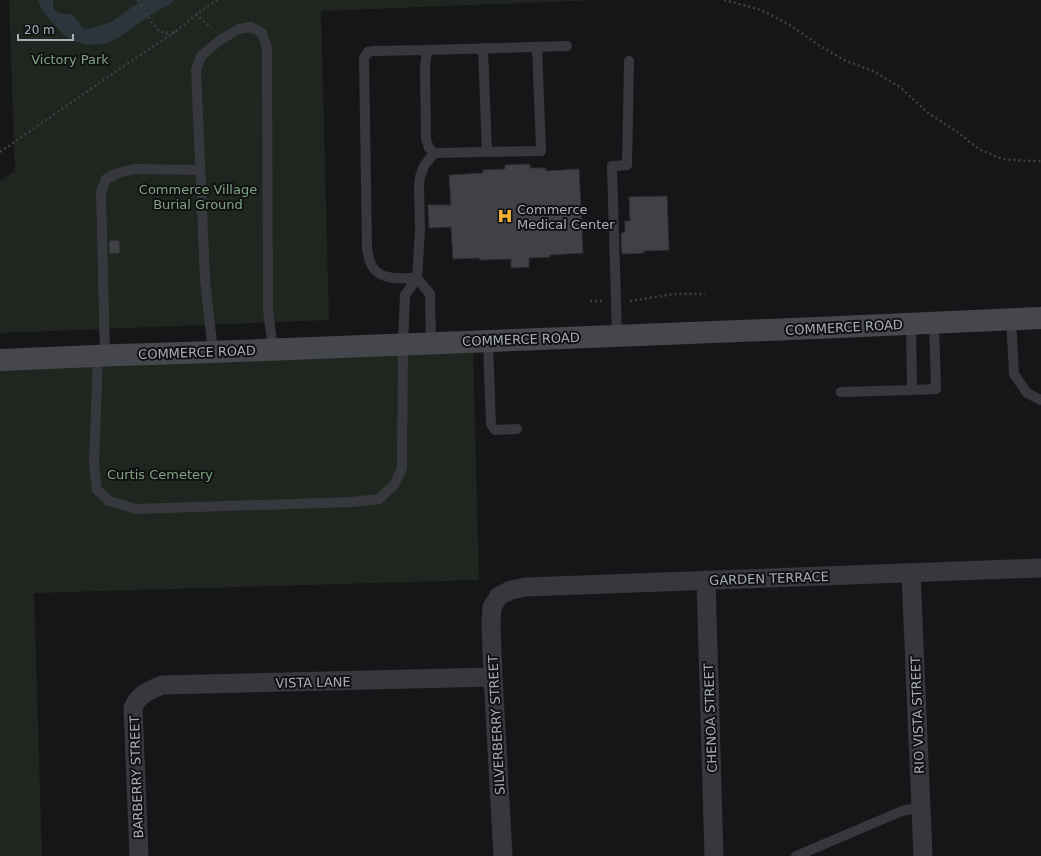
<svg xmlns="http://www.w3.org/2000/svg" width="1041" height="856" font-family="'DejaVu Sans',sans-serif">
	<style>
		.green { fill: #1e261f }
		.water { fill: #2c353c }
		.lines { fill: none; stroke-linecap: round; stroke-linejoin: round }
		.stream { stroke: #2c353c; stroke-width: 5.5 }
		.building { fill: #404145; stroke: #303034 }
		.path { stroke: #3d3f44; stroke-width: 2.5; stroke-dasharray: 2 3; stroke-linecap: butt }
		.lane { stroke: #37383d; stroke-width: 10 }
		.street { stroke: #37383d; stroke-width: 19 }
		.secondary { stroke: #45474d; stroke-width: 22 }
		.labels { text-anchor: middle; stroke-width: 4; stroke-linejoin: round; paint-order: stroke }
		.park-label { font-size: 13px; fill: #7fa381; stroke: #111113 }
		.poi-label { font-size: 13px; fill: #a8adb8; stroke: #111113; text-anchor: start }
		.street-label { font-size: 13px; fill: #a8adb8; stroke: #111113 }
	</style>
	<rect width="100%" height="100%" fill="#161618"/>
	<path class="green" d="M9,0H599L321,11L329,320L0,333V181L15,171Z
		M473,349L479,580L34,593L42,856H0V362Z"/>
	<path class="water" d="M41,0H53V8L55,11L60,13L69,14L73,15L82,27L86,29L92,28L111,22L142,0H171C164,4 156,8 150,12C129,26 111,47 84,41C74,40 67,35 61,28C53,19 44,11 41,0Z"/>
	<g class="lines">
		<path class="stream" d="M41,0C44,11 53,19 61,28C67,35 74,40 84,41C111,47 129,26 150,12C156,8 164,4 171,0"/>
	</g>
	<path class="building" d="M530,164V168H546V171L579,169L583,253L550,255V257L529,258V267L511,268V259L480,260L479,258L453,259L451,227L429,228L428,205H451L449,175L483,173V170L505,169V165Z
		M667,196L669,250L644,251V253L622,254L621,233L625,232V221H630L629,197Z
		M119,240L120,253L110,254L109,241Z"/>
	<g class="lines">
		<path class="path" d="M138,0L151,21L159,31L167,33L175,32L203,9L218,0
			M724,0L761,10L790,25L820,46L844,60L873,71L900,87L928,113L956,131L979,149L1002,159L1027,161H1041
			M196,14L211,28
			M0,152L121,68L175,32
			M590,301H603
			M630,301L674,294H705"/>
		<path class="lane" d="M483,48L487,152
			M427,50L425,68L426,139L429,148L434,153L424,166L420,177L419,186L420,230L417,278C403,278 380,281 372,266C369,261 368,254 367,248L364,58L368,52L373,51Z
			M427,50L567,46
			M434,153L541,151L537,47
			M1011,319L1014,374L1027,393L1041,400
			M617,336L612,166L627,165L629,61
			M488,341L491,424L495,430L517,429
			M213,352L205,280L196,69L202,55L220,40L239,29L251,27L262,33L267,48L268,310L273,349
			M98,355L94,463L97,490L109,501L136,509L352,502L379,499L394,485L402,468L403,344L405,295L417,278L430,294L431,343
			M105,355L101,192L106,179L118,173L135,169L200,170
			M912,390L936,389L934,323
			M841,392L912,390L911,324
			M796,856L902,811L920,807"/>
		<path class="street" d="M911,573L923,856
			M706,580L714,856
			M139,856L133,708C139,694 148,691 162,685L493,677
			M503,856L493,677L491,623L492,607L499,596L511,590L526,587L1041,568"/>
		<path class="secondary" d="M0,360L119,355L213,352L817,328L1041,318"/>
	</g>
	<defs>
		<g id="hospital-bare" transform="scale(1.2)"><path d="M-5-5h3v3.5h4V-5h3V5h-3V1.5h-4V5h-3Z" fill="#f2b134" stroke="#111113" stroke-width="2.5" paint-order="stroke"/></g>
	</defs>
	<g fill-rule="evenodd">
		<use href="#hospital-bare" x="505" y="216"/>
	</g>
	<g class="labels">
		<g class="park-label">
			<text x="70" y="64">Victory Park</text>
			<text x="198" y="194">Commerce Village<tspan x="198" dy="15">Burial Ground</tspan></text>
			<text x="160" y="479">Curtis Cemetery</text>
		</g>
		<g class="poi-label">
			<text x="517" y="214">Commerce<tspan x="517" dy="15">Medical Center</tspan></text>
		</g>
		<g class="street-label">
			<text transform="translate(844 327) rotate(-3)" y="5">COMMERCE ROAD</text>
			<text transform="translate(521 339) rotate(-2)" y="5">COMMERCE ROAD</text>
			<text transform="translate(197 352) rotate(-2)" y="5">COMMERCE ROAD</text>
			<text transform="translate(769 578) rotate(-2)" y="5">GARDEN TERRACE</text>
			<text transform="translate(313 682) rotate(-1)" y="5">VISTA LANE</text>
			<text transform="translate(917 715) rotate(-92)" y="5">RIO VISTA STREET</text>
			<text transform="translate(710 718) rotate(-92)" y="5">CHENOA STREET</text>
			<text transform="translate(496 725) rotate(-93)" y="5">SILVERBERRY STREET</text>
			<text transform="translate(136 777) rotate(-92)" y="5">BARBERRY STREET</text>
		</g>
	</g>
	<path d="M18 34v6h55v-6" fill="none" stroke="#a8adb8" stroke-width="2"/>
	<text x="24" y="34" font-size="12" fill="#a8adb8" stroke="#111113" stroke-width="3" paint-order="stroke">20 m</text>
</svg>
